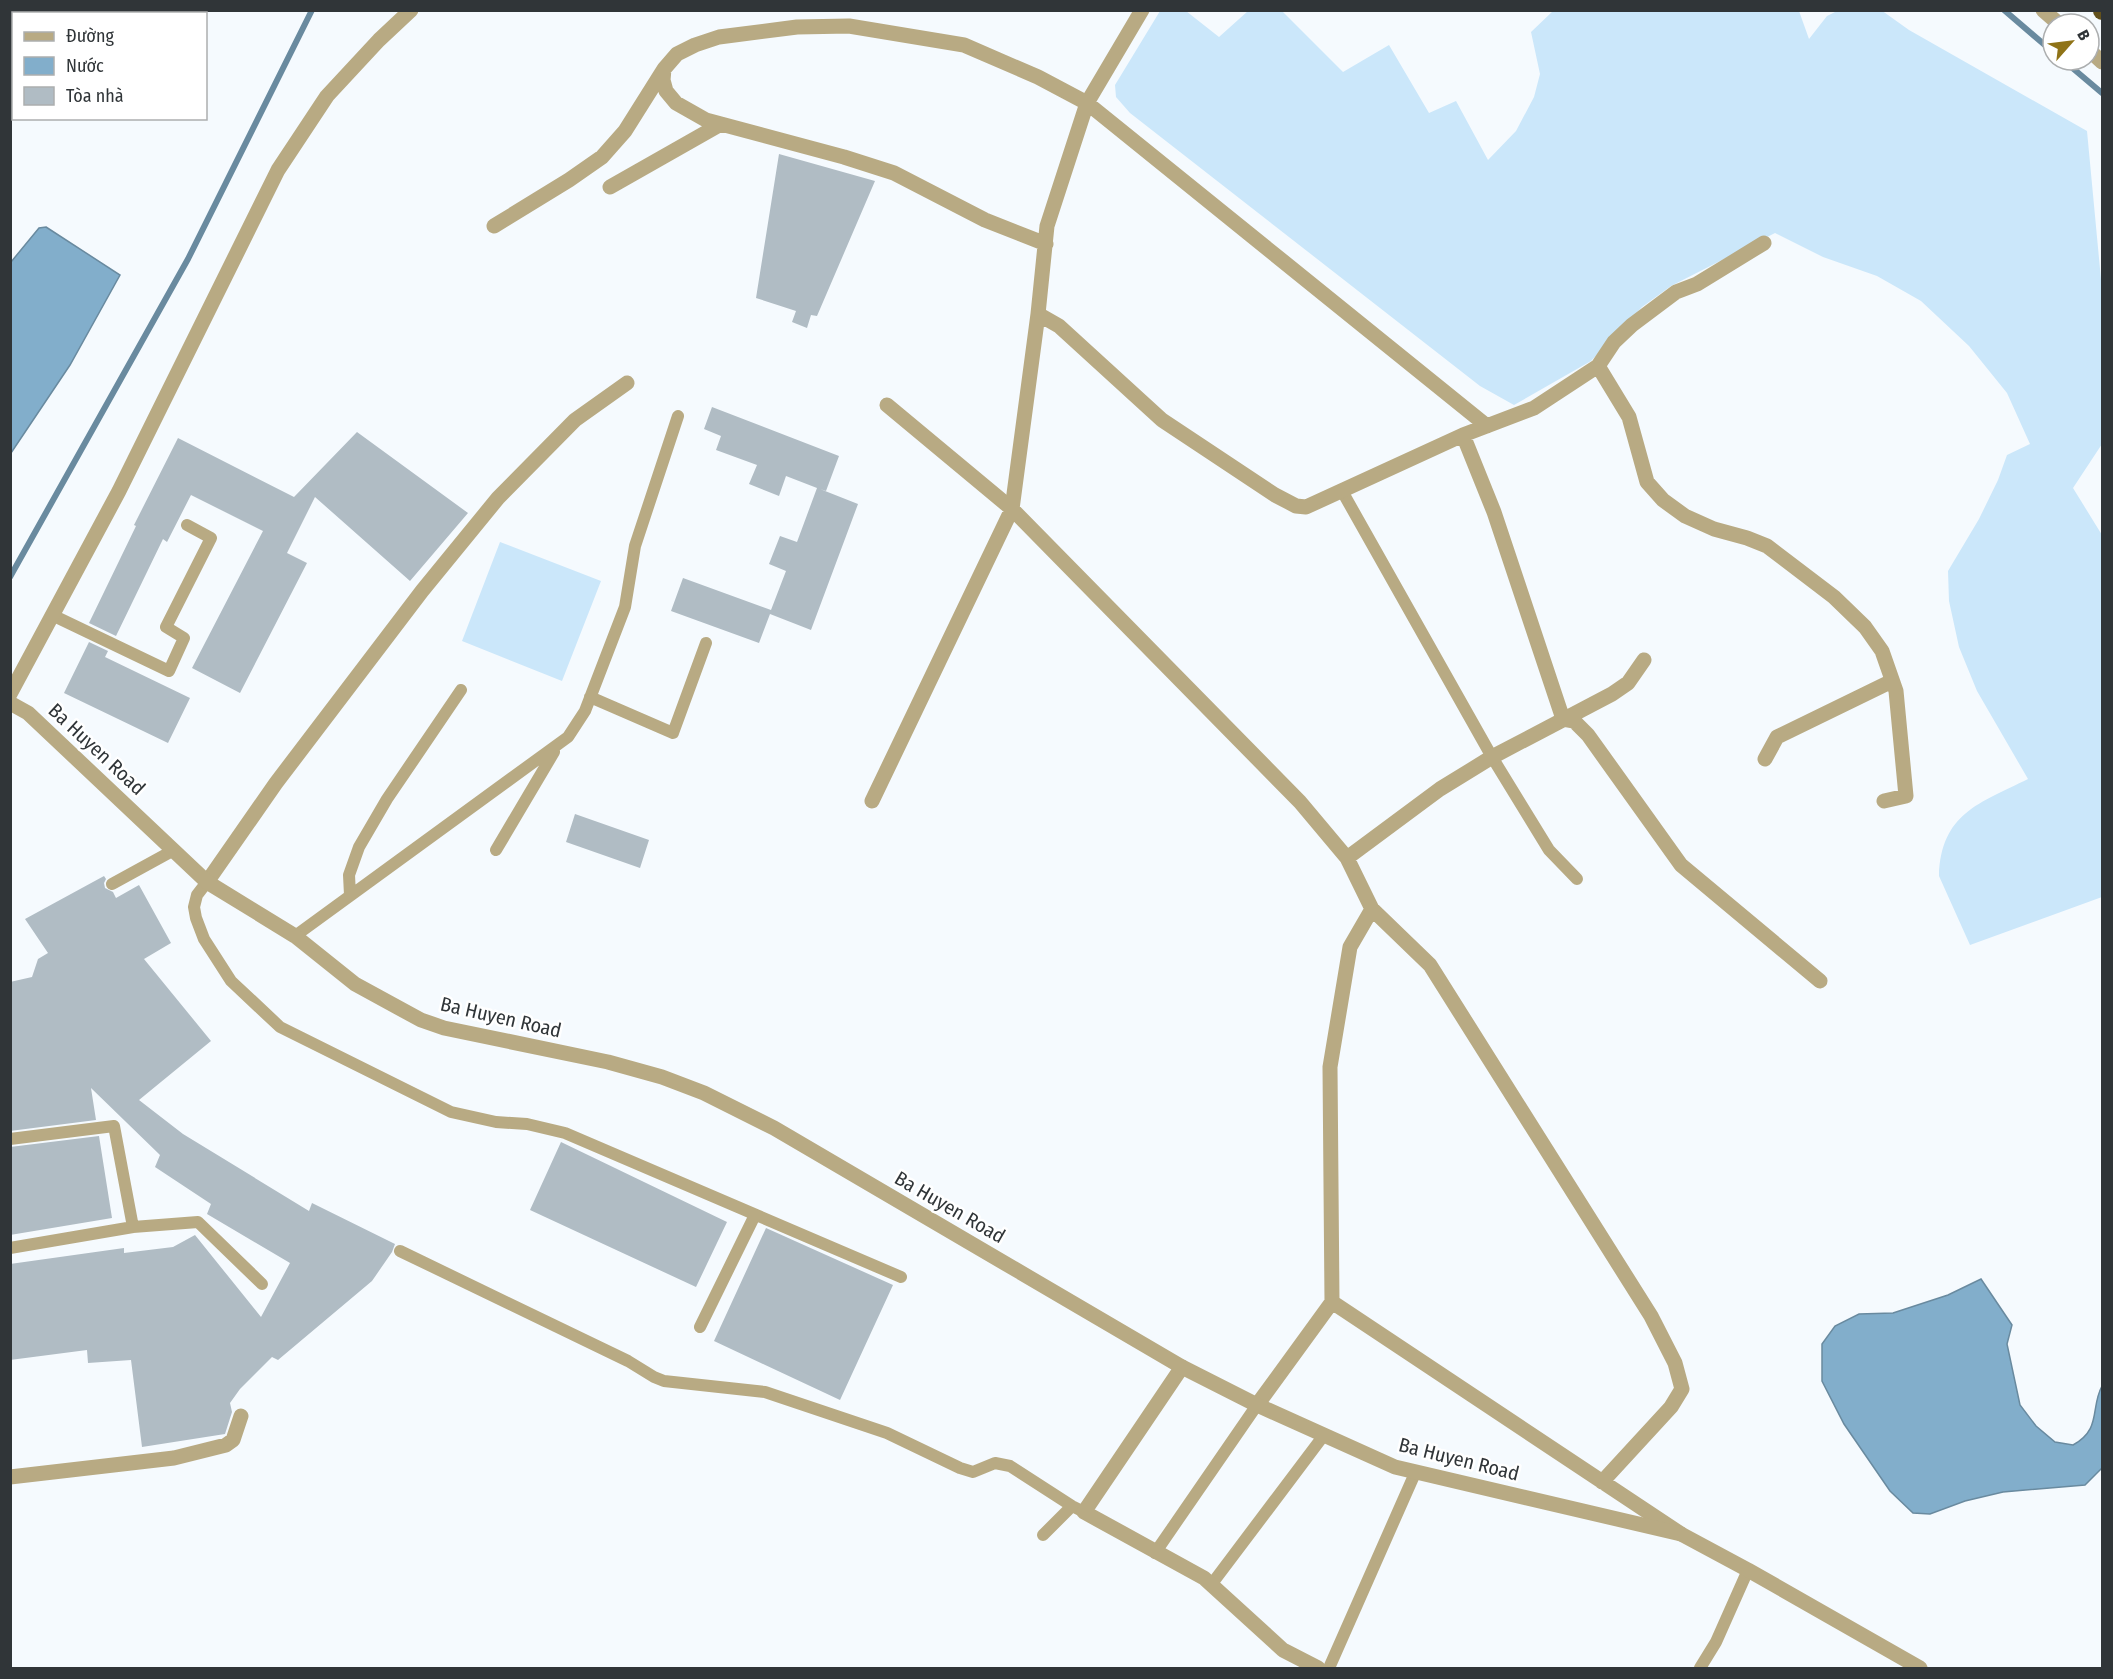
<svg xmlns="http://www.w3.org/2000/svg" width="2113" height="1679" font-family="'Fira Sans Condensed',sans-serif">
	<style>
		.garden { fill: #cbe7fa }
		.water { fill: #82aecb; stroke: #698a9f; stroke-width: 1.5 }
		.lines { fill: none; stroke-linecap: round; stroke-linejoin: round }
		.stream { stroke: #698a9f; stroke-width: 6 }
		.building { fill: #b0bcc4 }
		.service { stroke: #b8aa83; stroke-width: 12 }
		.minor { stroke: #b8aa83; stroke-width: 15 }
		.tertiary { stroke: #b8aa83; stroke-width: 15 }
		.trunk { stroke: #725c10; stroke-width: 16 }
		.motorway { stroke: #63511c; stroke-width: 18 }
		.labels { text-anchor: middle; stroke-width: 5; stroke-linejoin: round; paint-order: stroke }
		.street-label { font-size: 20px; fill: #303538; stroke: #fff }
	</style>
	<rect width="100%" height="100%" fill="#f5fafe"/>
	<path class="garden" d="M1881,10L1909,30L2087,131L2102,290V444L2073,488L2102,535V897L1970,945L1939,876C1941,813 1980,803 2028,779L1977,691L1959,647L1949,601L1948,571L1979,519L1998,480L2007,455L2030,444L2007,393L1969,346L1921,301L1877,276L1823,257L1775,233L1671,286L1642,307L1591,361L1514,405L1480,386L1130,113L1116,97L1115,85L1160,11H1186L1219,37L1248,11H1282L1343,72L1389,45L1429,113L1456,101L1488,160L1516,131L1534,97L1540,74L1531,32L1553,11H1799L1809,39L1827,16L1837,11Z
		M500,542L601,581L562,681L462,641Z"/>
	<path class="water" d="M46,227L120,275L70,365L11,453V262L39,228Z
		M1981,1279L2012,1325L2007,1344L2020,1405L2036,1426L2055,1442L2073,1445C2102,1429 2090,1408 2102,1386V1468L2085,1485L2003,1492L1965,1501L1930,1514L1913,1513L1890,1491L1844,1424L1822,1381V1344L1835,1326L1859,1314L1893,1313L1948,1295Z"/>
	<g class="lines">
		<path class="stream" d="M2004,10L2053,52
			M2063,60L2102,93
			M10,577L188,259L312,10"/>
	</g>
	<path class="building" d="M779,154L875,181L817,316L811,315L807,328L792,322L796,311L756,298Z
		M712,407L839,456L826,491L820,489L858,504L811,630L770,614L759,643L671,611L683,578L771,610L786,571L769,564L780,536L797,542L817,488L786,476L779,496L749,484L757,465L716,450L721,436L704,429Z
		M357,432L468,513L410,581L315,497L287,553L307,563L240,693L192,668L263,531L191,495L167,542L163,539L116,636L89,623L136,526L134,525L178,438L294,497Z
		M89,642L108,651L105,657L190,698L168,743L64,693Z
		M575,814L649,840L640,868L566,842Z
		M104,876L106,879L104,883L105,888L113,892L116,898L139,885L171,943L144,959L211,1041L139,1100L183,1134L309,1211L312,1203L395,1244L392,1252L372,1281L278,1360L272,1357L240,1389L230,1403L232,1412L225,1434L142,1447L131,1360L88,1363L87,1350L10,1360V1264L124,1248V1253L173,1247L195,1235L261,1317L290,1263L207,1214L211,1204L155,1167L160,1155L91,1088L96,1120L10,1131V982L32,977L38,959L48,953L25,919Z
		M99,1136L112,1218L10,1235V1147Z
		M561,1142L727,1222L696,1287L530,1210Z
		M766,1228L893,1285L840,1400L714,1341Z"/>
	<g class="lines">
		<path class="service" d="M1342,491L1492,757L1549,850L1577,879
			M52,615L169,671L184,638L166,627L211,538L187,525
			M590,697L673,733L706,643
			M496,850L554,752
			M207,882L197,895L194,907L196,918L204,939L231,981L280,1027L451,1112L496,1122L527,1124L565,1133L901,1277
			M112,884L174,850
			M350,895L349,875L359,847L387,799L461,690
			M295,936L568,737L585,711L625,607L635,546L678,416
			M10,1139L114,1126L133,1227L198,1222L262,1284
			M10,1248L133,1227
			M400,1251L628,1361L654,1377L664,1381L765,1392L887,1433L960,1468L973,1472L995,1463L1010,1466L1072,1506L1084,1512
			M700,1327L755,1215
			M1043,1535L1072,1506
			M1155,1553L1257,1405
			M1211,1585L1324,1435
			M1329,1668L1416,1471
			M1700,1668L1716,1642L1748,1570"/>
		<path class="minor" d="M2043,10L2059,24
			M2089,50L2102,62
			M610,187L721,124
			M494,226L569,180L602,157L625,131L664,69
			M1764,243L1697,284L1676,292L1632,325L1614,342L1598,366L1629,417L1647,482L1663,500L1685,516L1714,529L1747,538L1767,546L1834,597L1865,627L1882,651L1896,691L1906,796L1884,801
			M1046,244L985,220L894,173L844,157L706,120L676,103L666,91L663,80L664,69L677,54L695,45L719,37L797,27L849,26L964,45L1038,77L1087,103L1142,10
			M1038,314L1059,326L1162,420L1275,495L1296,506L1306,507L1463,435L1534,408L1598,366
			M1487,426L1087,103L1047,226L1038,314L1012,509L1300,802L1347,858L1372,909L1350,947L1330,1067L1332,1302L1681,1534
			M1463,435L1494,512L1563,719
			M10,694L119,491L278,170L327,96L379,40L411,10
			M1563,719L1574,721L1588,735L1681,865L1820,981
			M1765,759L1777,737L1892,681
			M872,801L1012,509L887,405
			M1347,858L1440,789L1492,757L1612,694L1628,683L1644,660
			M207,882L276,783L422,591L498,498L575,420L627,383
			M1372,909L1430,965L1651,1316L1675,1363L1682,1389L1671,1407L1602,1482
			M1182,1367L1084,1512L1204,1578L1283,1650L1318,1668
			M1257,1405L1332,1302
			M10,1477L174,1458L226,1445L233,1440L241,1416"/>
		<path class="tertiary" d="M10,703L28,713L207,882L295,936L355,984L421,1020L444,1028L608,1062L662,1077L704,1093L774,1128L1182,1367L1257,1405L1395,1467L1681,1534L1748,1570L1920,1668"/>
		<path class="trunk" d="M56,14L59,10
			M10,65L14,61"/>
		<path class="motorway" d="M2102,10V11"/>
	</g>
	<g class="labels">
		<g class="street-label">
			<text transform="translate(97 749) rotate(43)" y="7">Ba Huyen Road</text>
			<text transform="translate(501 1017) rotate(13)" y="7">Ba Huyen Road</text>
			<text transform="translate(950 1207) rotate(30)" y="7">Ba Huyen Road</text>
			<text transform="translate(1459 1459) rotate(14)" y="7">Ba Huyen Road</text>
		</g>
	</g>
	<rect width="2113" height="1679" fill="none" stroke="#303538" stroke-width="24"/>
	<rect x="12" y="12" width="195" height="108" fill="#ffffff" stroke="#acaeaf" stroke-width="1.5"/>
	<rect x="24" y="32" width="30" height="9" fill="#b8aa83" stroke="#acaeaf" stroke-width="1.5"/>
	<text x="66" y="42" font-size="18" fill="#303538">Đường</text>
	<rect x="24" y="57" width="30" height="18" fill="#82aecb" stroke="#acaeaf" stroke-width="1.5"/>
	<text x="66" y="72" font-size="18" fill="#303538">Nước</text>
	<rect x="24" y="87" width="30" height="18" fill="#b0bcc4" stroke="#acaeaf" stroke-width="1.5"/>
	<text x="66" y="102" font-size="18" fill="#303538">Tòa nhà</text>
	<g transform="translate(2071 42) rotate(62)"><circle r="28" fill="#ffffff" stroke="#acaeaf" stroke-width="1.5"/>
	<path d="M0-4.5L10 22L0 15L-10 22Z" fill="#8f7317"/>
	<text y="-9" font-size="16" font-weight="bold" text-anchor="middle" fill="#303538">B</text>
	</g>
</svg>
